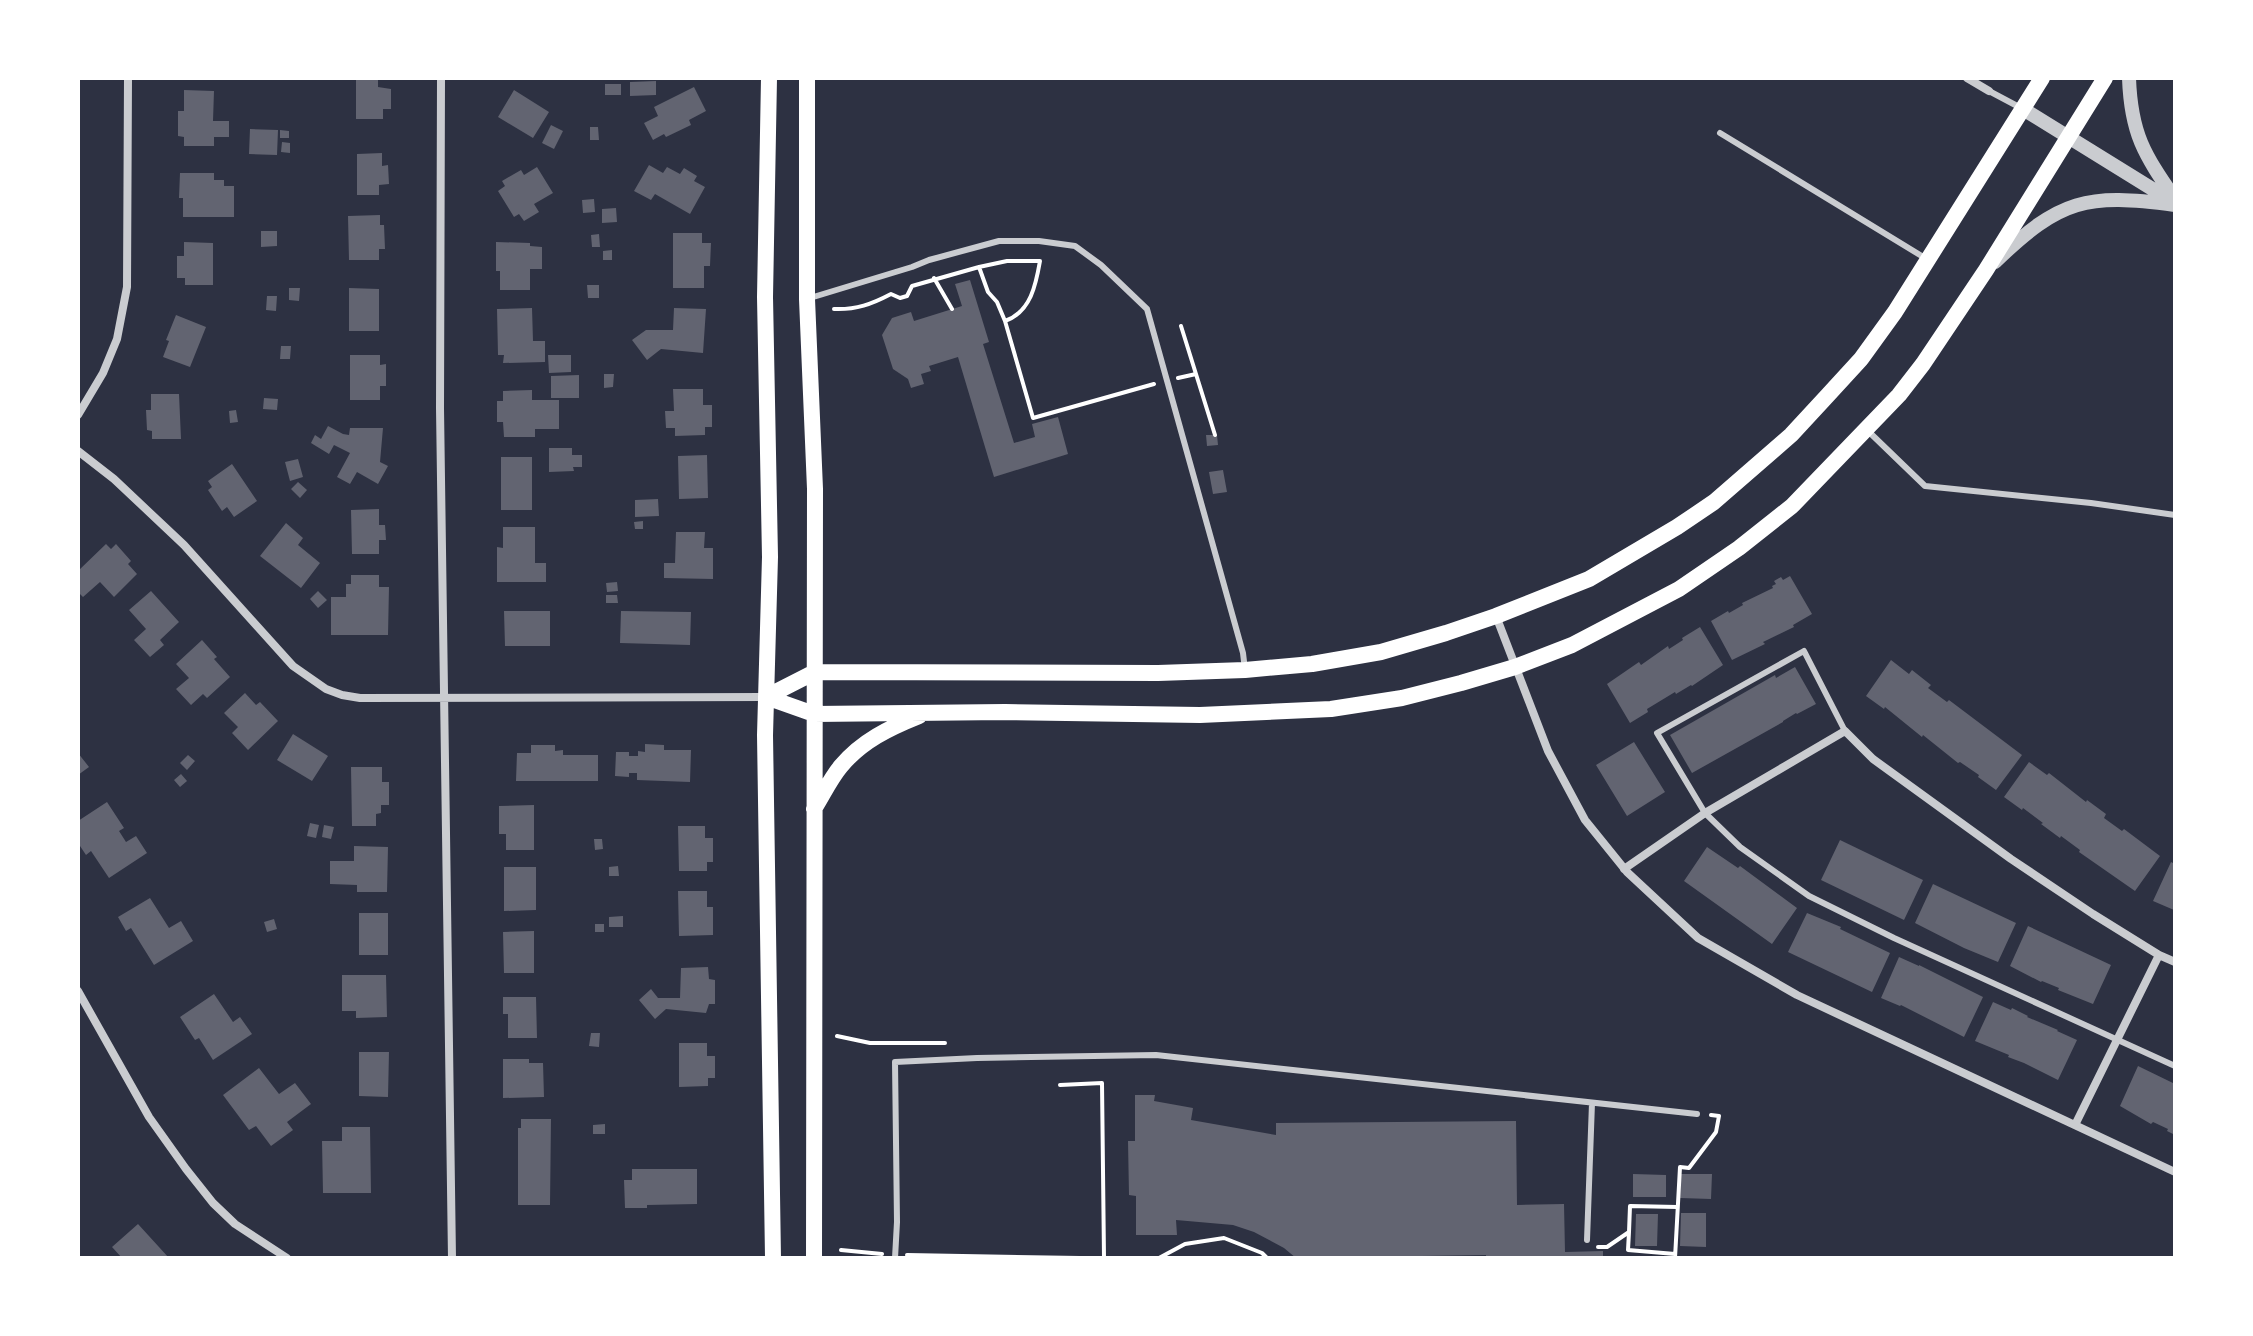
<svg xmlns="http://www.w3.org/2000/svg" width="2253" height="1336" font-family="Mulish,sans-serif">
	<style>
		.building { fill: #626471 }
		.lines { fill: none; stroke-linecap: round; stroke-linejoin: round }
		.path { stroke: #fff; stroke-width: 4 }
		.service { stroke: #caccd0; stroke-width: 6 }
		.minor { stroke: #caccd0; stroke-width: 8 }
		.tertiary { stroke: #caccd0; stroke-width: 14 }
		.secondary { stroke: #fff; stroke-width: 16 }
	</style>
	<rect width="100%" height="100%" fill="#2d3142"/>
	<path class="building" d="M356,78H378V87L391,89V109H383V119H356Z
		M656,81V95L630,96V82Z
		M605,84H621V95H605Z
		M694,87L706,111L689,120L691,125L666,137L664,134L653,140L644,123L658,116L654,107Z
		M184,90L214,91L213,121H229V137H214V146H184V137L178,136V111H184Z
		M514,90L549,112L533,138L498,117Z
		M551,125L563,131L554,149L542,143Z
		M590,127H598L599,140H590Z
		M250,129L278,130L277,155L249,154Z
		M280,130L289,131V138H280Z
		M282,142L290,143V153L281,152Z
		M382,153V166L388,165L389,184L379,185V195H357V154Z
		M649,165L663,173L667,167L680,174L684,168L697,176L694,181L705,187L690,214L655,194L651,200L634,191Z
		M537,167L553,193L534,204L539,212L524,221L519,214L514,217L498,191L505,186L502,181L521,170L524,175Z
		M180,173H214V180H224V186H234V217H183V198H179Z
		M594,199L595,212L583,213L582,200Z
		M616,208L617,222L602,223V209Z
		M380,215V225H384L385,249H379V260H349L348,216Z
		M261,231H277V246L261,247Z
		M673,233H702V243H711L710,266H704V288H673Z
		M599,234L600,247H592L591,235Z
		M184,242L213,243V285H185V278H177V256H184Z
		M496,242L530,243V246L542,247V269H530V290H500V271H496Z
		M612,250V260H603V251Z
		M970,280L989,342L983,344L1014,443L1035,437L1032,424L1058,417L1068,454L994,477L958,357L929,366L931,371L921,374L924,384L911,388L908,379L893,369L882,335L892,318L911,312L914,321L962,306L955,284Z
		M587,285H599V298H588Z
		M289,288H300L299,301L289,300Z
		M349,288L379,289V331H349Z
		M267,296H277L276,311L266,310Z
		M532,308L533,341H545V362L503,363L504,355H498L497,309Z
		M674,308L706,309L703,353L661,349L647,360L632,340L646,330H673Z
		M176,315L206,327L190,367L163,357L169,341L166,340Z
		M281,346H291L290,359H280Z
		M350,355H380V365L386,364V386H380V400H350Z
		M548,355H571V372L549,373Z
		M604,374H614L613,387L604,388Z
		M579,375V398H551V376Z
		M673,389H703V405H712V427H705V435L675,436V428H666L665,411H674Z
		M532,390V400H559V429H535V437H504L503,422H497V401H503V391Z
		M151,394H179L181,439H152V431L147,430L146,410H151Z
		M264,398L278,399L277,410L263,409Z
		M236,410L238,422L230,423L229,411Z
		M328,426L343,434L349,435L350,428H383L380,462L388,466L378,484L357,472L350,484L337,477L350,453L334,445L329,454L311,443L315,435L321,439Z
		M1206,435H1217L1218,445L1207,446Z
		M549,448H572V455H582V467H573L574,471L549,472Z
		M707,455L708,498L679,499L678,456Z
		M501,457H532V510H501Z
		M298,459L303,477L290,481L285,462Z
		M232,464L257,501L234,517L227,507L222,511L208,490L212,487L208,481Z
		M1223,470L1227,492L1213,494L1209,472Z
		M298,482L307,490L300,498L291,489Z
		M658,499L659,516L635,517V500Z
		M379,509V525H385L386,540H379V554H352L351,510Z
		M643,521V529H635L634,522Z
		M286,523L303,538L298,545L320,563L301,588L260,556Z
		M503,527H535V563H546V582H497V547L503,548Z
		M676,532H705L704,548H713V579L664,578V563H675Z
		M106,544L111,549L116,544L131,561L128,564L137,574L114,597L100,582L83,597L78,592V571Z
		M351,575H379V587H389L388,635H331V597H346V584H351Z
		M1790,576L1812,614L1793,625L1794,627L1763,642L1765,644L1732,660L1711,621L1728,611L1729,613L1743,605L1742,603L1773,588L1772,586L1776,584L1774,581L1781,577L1783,580Z
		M617,582L618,591L607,592L606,583Z
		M151,591L179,622L160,640L164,645L150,657L134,640L146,629L129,610Z
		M318,591L327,600L318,608L310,599Z
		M606,595H617L618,603H606Z
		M504,611H550V646H505Z
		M621,611L691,612L690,645L620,643Z
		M1700,627L1723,665L1692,686L1691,685L1676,694L1675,692L1647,709L1648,712L1630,723L1607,684L1639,662L1641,665L1668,646L1669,649L1683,640L1682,638Z
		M202,640L217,657L214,659L230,677L207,698L203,694L191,705L176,689L189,678L176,664Z
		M1891,660L1909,674L1912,670L1931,685L1928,688L1947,702L1949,700L2022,755L1996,790L1978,777L1979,775L1960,762L1958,763L1923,735L1922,737L1885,707L1884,709L1866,696Z
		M1795,667L1816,704L1797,714L1796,713L1783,721V722L1692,773L1670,735L1775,675L1776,678Z
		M245,693L256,705L260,702L278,721L248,750L232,733L238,727L224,713Z
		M293,734L328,756L312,781L277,760Z
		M1634,742L1665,792L1627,816L1596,765Z
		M645,744L664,745V750H691L690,782L637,780V773H629V777L615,776L616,752H629V756H638V751L645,752Z
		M531,745H555V751L563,750V755H598V781H516L517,753H531Z
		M78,753L89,767L78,775Z
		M188,755L195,761L187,770L180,763Z
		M2029,762L2047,775L2049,773L2086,802L2087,800L2106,814L2104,818L2122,831L2124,829L2160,856L2135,891L2079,852L2080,850L2061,836L2060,838L2041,824L2043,823L2023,808L2022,810L2004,797Z
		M351,767H382V782H389V805H381V813L376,814V826H352Z
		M181,774L187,781L180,787L174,780Z
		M107,802L124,828L119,831L126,842L136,836L147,853L109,878L91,851L86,855L78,843V821Z
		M534,805V850H506V834H499V806Z
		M310,823L319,825L316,838L307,836Z
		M324,825L334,827L331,839L322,837Z
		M678,826H705V838H713V862H707V871H679Z
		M594,839H602L603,849L595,850Z
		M1840,840L1923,880L1904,920L1821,880Z
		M354,846L388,847L387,892H357V885L330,884V861H354Z
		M1707,847L1738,868L1740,866L1797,908L1772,944L1684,881Z
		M2171,862L2175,864L2174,910L2153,901Z
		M618,866L619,876H609V867Z
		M504,867H536V910L504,911Z
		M1933,884L2016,923L1998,962L1964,948L1915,923Z
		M678,891H707V907H713V935L679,936Z
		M150,898L169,928L181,921L193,941L154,965L131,928L126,931L118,917Z
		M359,913H388V955H359Z
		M1807,913L1841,927L1840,929L1890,953L1872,992L1788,952Z
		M623,916V927H609V917Z
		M274,919L277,929L267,932L264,922Z
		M595,924H604V932H595Z
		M2028,926L2111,965L2093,1004L2058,990L2059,988L2042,981L2041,982L2010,966Z
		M534,931V973H504L503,932Z
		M1899,957L1919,966V965L1983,997L1964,1037L1901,1005L1900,1006L1881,998Z
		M708,967L709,979L715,980V1004H709L706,1013L666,1009L655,1019L639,1000L651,989L658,998H680L681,968Z
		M342,975H386L387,1017L356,1018V1011H342Z
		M214,994L233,1022L240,1017L252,1034L213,1060L199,1038L195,1040L180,1017Z
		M503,997H536L537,1038H508V1014H503Z
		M1993,1002L2011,1010L2012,1008L2028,1016L2027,1017L2058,1030L2057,1031L2077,1040L2058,1080L2024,1063L2008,1057L2009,1055L1975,1041Z
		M591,1033H600L599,1047L589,1046Z
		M679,1043H707V1056H715V1078H708V1086L679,1087Z
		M359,1052H389L388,1097L359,1096Z
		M503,1059H529V1063H543L544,1097L503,1098Z
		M2138,1066L2175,1084V1135L2167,1131L2168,1129L2153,1122L2151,1124L2120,1106Z
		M259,1068L279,1094L295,1083L311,1104L287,1122L293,1130L271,1146L256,1126L249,1130L223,1095Z
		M1135,1095H1155L1154,1101L1193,1108L1191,1120L1276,1135V1123L1516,1121L1517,1205L1564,1204L1565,1252L1603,1251V1258H1486V1255L1296,1258L1284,1248L1254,1232L1233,1225L1176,1220L1177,1235H1136V1196L1129,1195L1128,1141H1135Z
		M521,1119H551L550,1205H518V1128H521Z
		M605,1124V1134H593V1125Z
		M342,1127H370L371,1193H323L322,1141H342Z
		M632,1169H697V1204L647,1205V1208H625L624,1180H632Z
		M1633,1174L1666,1175V1197H1633Z
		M1681,1174H1712L1711,1199L1680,1198Z
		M1681,1213H1706V1247L1680,1246Z
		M1636,1214H1658L1657,1246H1635Z
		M138,1224L169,1258H122L112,1247Z"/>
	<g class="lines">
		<path class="path" d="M979,267L988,292L997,302L1005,321
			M934,278L952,309
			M834,309C856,310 872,304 891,294L900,298L907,296L912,286L979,267L1007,261H1040C1036,284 1031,312 1005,321L1033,418L1154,384
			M1181,326L1215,435
			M1178,378L1196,374
			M837,1036L870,1043H945
			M1060,1085L1102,1083L1104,1258
			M1629,1232L1628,1250L1675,1254
			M1598,1247H1607L1629,1232L1630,1206L1677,1207
			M841,1250L882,1254
			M907,1255L1080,1258
			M1159,1258L1185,1244L1224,1238L1262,1253L1267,1258
			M1675,1258L1680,1167L1689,1168L1716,1132L1719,1116L1711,1115"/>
		<path class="service" d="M1989,91L2021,108
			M1720,133L1925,258
			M810,298L912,267L929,260L999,241H1039L1075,246L1101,265L1147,309L1243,653L1245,670
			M1867,430L1925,486L2091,503L2175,515
			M1845,731L1804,651L1657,733L1705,813L1740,847L1809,896L1894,938L2175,1066
			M1587,1240L1592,1103
			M895,1258L897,1222L895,1062L977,1058L1156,1055L1697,1114"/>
		<path class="minor" d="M441,78L440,408L452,1258
			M1967,78L1989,91
			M78,415L103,373L117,339L127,287L128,78
			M78,451L114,479L184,545L293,666L326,689L342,695L360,698L766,697
			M1496,616L1548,751L1585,820L1627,872L1698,938L1797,995L2175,1172
			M1624,869L1705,813L1845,731L1873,759L2011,859L2093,914L2159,955L2175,962
			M78,991L149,1117L186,1169L213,1203L235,1224L287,1258
			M2075,1125L2159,955"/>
		<path class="tertiary" d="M2129,78C2131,134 2144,154 2175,199
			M2023,109L2175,203
			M1995,262C2060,199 2087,193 2175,205"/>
		<path class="secondary" d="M769,78L765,297L770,557L765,735L773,1258
			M807,78V299L815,489L814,1258
			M766,697L814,714L1005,712L1200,715L1331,709L1402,698L1461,683L1515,667L1572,645L1679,589L1739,548L1792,506L1899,395L1923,364L1986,270L2105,78
			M766,697L815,672L1158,673L1245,670L1312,664L1381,652L1446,633L1496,616L1589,579L1677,527L1714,502L1791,435L1828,395L1861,359L1895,312L2042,78
			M814,809C823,795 830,779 841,766C862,741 889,728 919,716"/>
	</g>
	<rect width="2253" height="1336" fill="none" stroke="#ffffff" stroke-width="160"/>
</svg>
